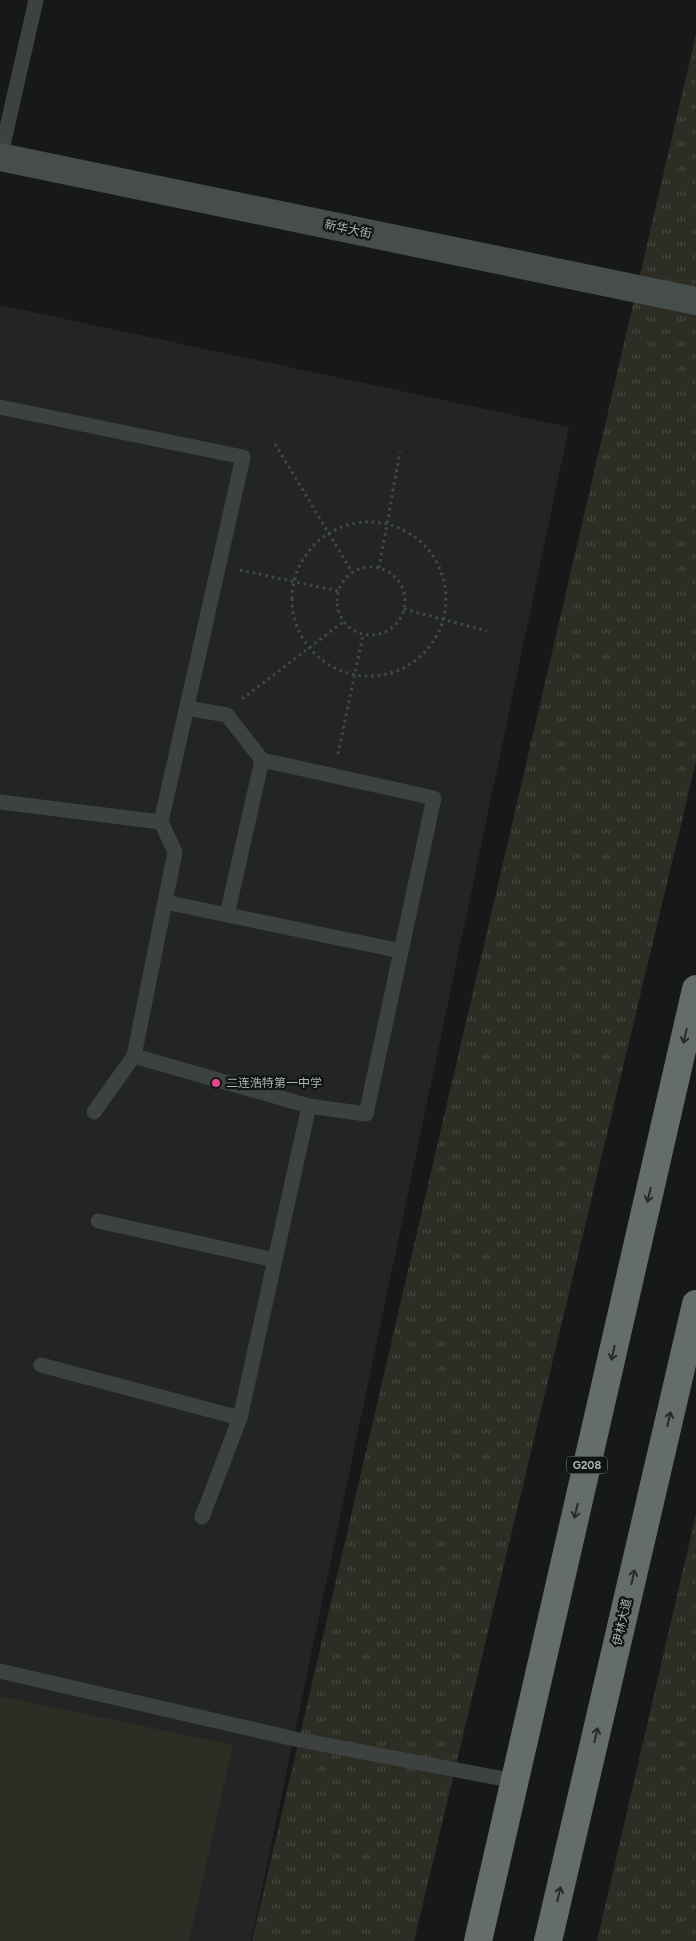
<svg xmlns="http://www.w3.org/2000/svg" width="696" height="1941" font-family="Figtree,'Noto Sans SC',sans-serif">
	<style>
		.built { fill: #232525 }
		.grass { fill: url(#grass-tufts) }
		.garden { fill: #2d2d25 }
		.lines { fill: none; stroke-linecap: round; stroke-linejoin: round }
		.path { stroke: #424946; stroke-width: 3; stroke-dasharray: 2.5 4; stroke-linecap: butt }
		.lane { stroke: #3d4241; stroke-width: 15 }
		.secondary { stroke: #464d4a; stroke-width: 28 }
		.highway { stroke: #656d6a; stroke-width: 28 }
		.oneway { stroke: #272a29 }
		.poi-dot { fill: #df488c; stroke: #121313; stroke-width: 2 }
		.labels { text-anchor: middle; stroke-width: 4.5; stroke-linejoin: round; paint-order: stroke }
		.shield { fill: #121313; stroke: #7c8682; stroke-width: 1 }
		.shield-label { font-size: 11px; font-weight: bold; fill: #aab7b1 }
		.street-label { font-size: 12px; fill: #aab7b1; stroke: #121313 }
		.poi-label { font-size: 12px; fill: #aab7b1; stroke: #121313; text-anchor: start }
	</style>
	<defs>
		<pattern id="grass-tufts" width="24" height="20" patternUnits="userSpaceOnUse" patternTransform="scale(1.25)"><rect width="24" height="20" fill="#2d2d25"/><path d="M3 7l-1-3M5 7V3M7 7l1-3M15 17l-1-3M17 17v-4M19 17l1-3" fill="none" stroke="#494942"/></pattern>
	</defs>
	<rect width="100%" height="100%" fill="#171818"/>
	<path class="built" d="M0,305L569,427L251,1941H0Z"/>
	<path class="grass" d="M696,34V762L414,1941H252Z
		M696,1514V1941H597Z"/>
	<path class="garden" d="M0,1696L233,1745L189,1941H0Z"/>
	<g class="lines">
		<path class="path" d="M275,444L352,572
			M292 599a77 77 0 1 1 154 0a77 77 0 1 1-154 0Z
			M337 601a34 34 0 1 1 68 0a34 34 0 1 1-68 0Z
			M379,568L400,452
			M240,570L338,591
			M404,609L487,631
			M242,699L343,622
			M338,754L363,635"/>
		<path class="lane" d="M0,158L36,0
			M0,407L243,457L161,822L0,802
			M165,902L401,951
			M227,915L262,760
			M134,1056L309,1106L366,1114L434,798L262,760L227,715L187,708
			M94,1112L134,1056L175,852L161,822
			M98,1221L275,1260
			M41,1365L240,1418
			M202,1517L240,1418L309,1106
			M0,1671L295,1739L515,1781"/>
		<path class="secondary" d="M0,157L696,301"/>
		<path class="highway" d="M478,1941L696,989
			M548,1941L696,1304"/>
	</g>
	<defs><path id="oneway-shaft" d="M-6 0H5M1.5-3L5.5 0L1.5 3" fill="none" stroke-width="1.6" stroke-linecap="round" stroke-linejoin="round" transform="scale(1.25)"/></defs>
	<g class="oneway">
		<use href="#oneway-shaft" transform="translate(685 1036) rotate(103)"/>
		<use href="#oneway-shaft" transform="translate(649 1195) rotate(103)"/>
		<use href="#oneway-shaft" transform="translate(613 1353) rotate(103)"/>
		<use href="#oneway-shaft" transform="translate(669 1419) rotate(-77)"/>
		<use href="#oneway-shaft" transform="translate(576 1511) rotate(103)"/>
		<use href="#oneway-shaft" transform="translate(633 1577) rotate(-77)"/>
		<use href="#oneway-shaft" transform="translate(596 1735) rotate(-77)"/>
		<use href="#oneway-shaft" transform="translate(559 1894) rotate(-77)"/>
	</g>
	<circle class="poi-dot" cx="216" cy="1083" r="5"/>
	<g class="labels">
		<rect class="shield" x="567" y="1456.5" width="40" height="17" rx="4"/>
		<g class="shield-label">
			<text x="587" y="1469">G208</text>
		</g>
		<g class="street-label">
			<text transform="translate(348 229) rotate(12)" y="4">新华大街</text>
			<text transform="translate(622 1622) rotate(-77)" y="4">伊林大道</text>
		</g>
		<g class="poi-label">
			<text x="226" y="1087">二连浩特第一中学</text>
		</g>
	</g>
</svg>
